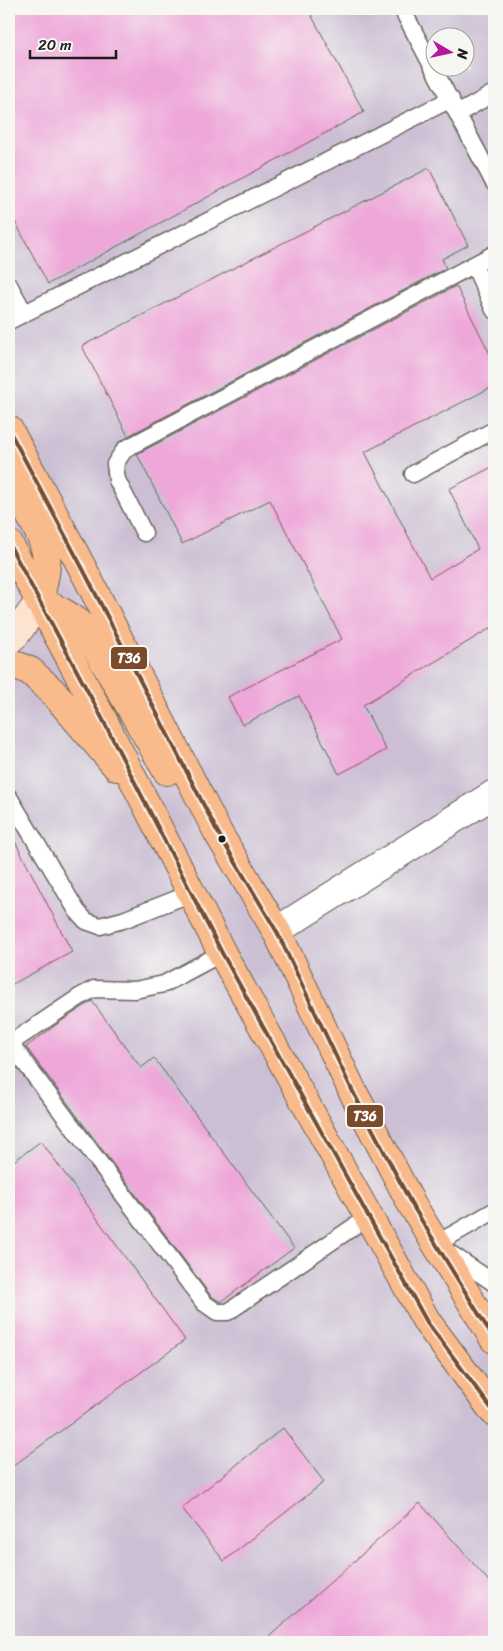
<svg xmlns="http://www.w3.org/2000/svg" width="503" height="1651" font-family="Sriracha,sans-serif">
	<style>
		.industrial { fill: #ccbfd4; fill-rule: evenodd }
		.building { fill: #eea7d9 }
		.lines { fill: none; stroke-linecap: round; stroke-linejoin: round }
		.lane-casing { stroke: #66635a; stroke-width: 19 }
		.street-casing { stroke: #66635a; stroke-width: 30 }
		.secondary-casing { stroke: #66635a; stroke-width: 30 }
		.primary-casing { stroke: #66635a; stroke-width: 30 }
		.lane { stroke: #fff; stroke-width: 16 }
		.street { stroke: #fff; stroke-width: 28 }
		.secondary { stroke: #fde4d1; stroke-width: 28 }
		.primary { stroke: #fabb8c; stroke-width: 28 }
		.bus-1-casing { stroke: #f6f6f2; stroke-width: 8 }
		.bus-1 { stroke: #7a4b2a; stroke-width: 4 }
		.bus-dot { fill: #1c1c1c; stroke: #f6f6f2; stroke-width: 2 }
		.line-badge { stroke: #f6f6f2; stroke-width: 2 }
		.badge-label { font-size: 14px; text-anchor: middle; font-weight: bold; fill: #fff }
	</style>
	<rect width="100%" height="100%" fill="#f6f6f2"/>
	<filter id="ink" filterUnits="userSpaceOnUse"><feTurbulence type="fractalNoise" baseFrequency=".02" numOctaves="2"/><feDisplacementMap in="SourceGraphic" scale="10" xChannelSelector="R" yChannelSelector="G"/><feConvolveMatrix kernelMatrix="1 2 1 2 8 2 1 2 1" color-interpolation-filters="sRGB"/></filter>
	<filter id="wash" filterUnits="userSpaceOnUse"><feTurbulence type="fractalNoise" baseFrequency=".0096" numOctaves="4" result="noise"/><feDisplacementMap in="SourceGraphic" scale="20" xChannelSelector="R" yChannelSelector="G"/><feGaussianBlur stdDeviation="1.12" result="paint"/><feColorMatrix in="noise" values="0 0 0 0 0 0 0 0 0 0 0 0 0 0 0 0 0 1.4 0 .05"/><feComposite in="paint" operator="in"/></filter>
	<g filter="url(#wash)">
		<rect width="100%" height="100%" fill="#eee7cd"/>
		<path class="industrial" d="M9,9H494V1642H9ZM436,38H466V68H436Z"/>
		<g id="blocks">
			<path class="building" d="M9,9H308L364,112L48,284L9,210Z
				M429,168L468,245L442,259L446,268L128,436L82,346Z
				M456,286L494,362V386L365,452L430,578L478,549L449,489L494,466V626L363,705L386,750L339,774L299,696L242,725L228,697L342,639L270,500L182,544L137,454Z
				M9,830L72,952L9,986Z
				M92,1001L141,1068L154,1058L294,1248L221,1302L211,1296L26,1047L57,1024Z
				M41,1141L185,1340L9,1469V1165Z
				M283,1428L324,1482L224,1561L182,1508Z
				M420,1503L494,1587V1642H263Z"/>
		</g>
	</g>
	<g filter="url(#ink)">
		<use href="#blocks" fill-opacity="0" stroke="#66635a" stroke-width="1"/>
		<g class="lines">
			<g class="lane-casing">
				<path id="lane" d="M402,9L494,183
					M459,113L494,93
					M474,265L494,310
					M9,285L24,312
					M9,321L451,99
					M413,474L494,430
					M144,533L117,480L115,464L125,449L494,254
					M9,797L77,911L86,921L100,926L123,920L192,893
					M10,1043L204,1303L217,1312H228L368,1217
					M9,1044L81,996L94,989L135,990L164,984L222,953
					M494,1211L436,1244L494,1283"/>
			</g>
			<g class="street-casing">
				<path id="street" d="M276,931L494,794"/>
			</g>
			<g class="secondary-casing">
				<path id="secondary" d="M9,640L16,634L39,602"/>
			</g>
			<g class="primary-casing">
				<path id="primary" d="M9,430L85,573L217,831L277,932L352,1090L411,1203L494,1339
					M9,481C20,499 43,532 46,553C48,569 42,586 39,602
					M9,544L102,718L222,953L427,1322L494,1412
					M39,602C58,609 72,616 86,630L167,771
					M9,662L30,671L53,692L117,767"/>
			</g>
			<use href="#lane" class="lane"/>
			<use href="#street" class="street"/>
			<use href="#secondary" class="secondary"/>
			<use href="#primary" class="primary"/>
			<g class="bus-1-casing">
				<path id="bus-1" d="M9,430L85,573L217,831L277,932L352,1090L411,1203L494,1339
					M9,544L102,718L222,953L427,1322L494,1412"/>
			</g>
			<use href="#bus-1" class="bus-1"/>
		</g>
	</g>
	<circle class="bus-dot" cx="222" cy="839" r="4.5"/>
	<g class="line-badge">
		<rect x="110" y="646" width="38" height="24" rx="5" fill="#7a4b2a"/>
		<rect x="346" y="1104" width="38" height="24" rx="5" fill="#7a4b2a"/>
	</g>
	<g class="badge-label">
		<text x="129" y="663">T36</text>
		<text x="365" y="1121">T36</text>
	</g>
	<rect width="503" height="1651" fill="none" stroke="#f6f6f2" stroke-width="30"/>
	<g transform="translate(450 52) rotate(99)"><circle r="24" fill="#f6f6f2" stroke="#9f9f9c"/>
	<path d="M0-4L9 19L0 12L-9 19Z" fill="#b5179e"/>
	<text y="-8" font-size="14" font-weight="bold" text-anchor="middle" fill="#1c1c1c">N</text>
	</g>
	<path d="M30 50v8h86v-8" fill="none" stroke="#1c1c1c" stroke-width="2.5"/>
	<text x="38" y="50" font-size="15" fill="#1c1c1c" stroke="#f6f6f2" stroke-width="4" paint-order="stroke">20 m</text>
</svg>
